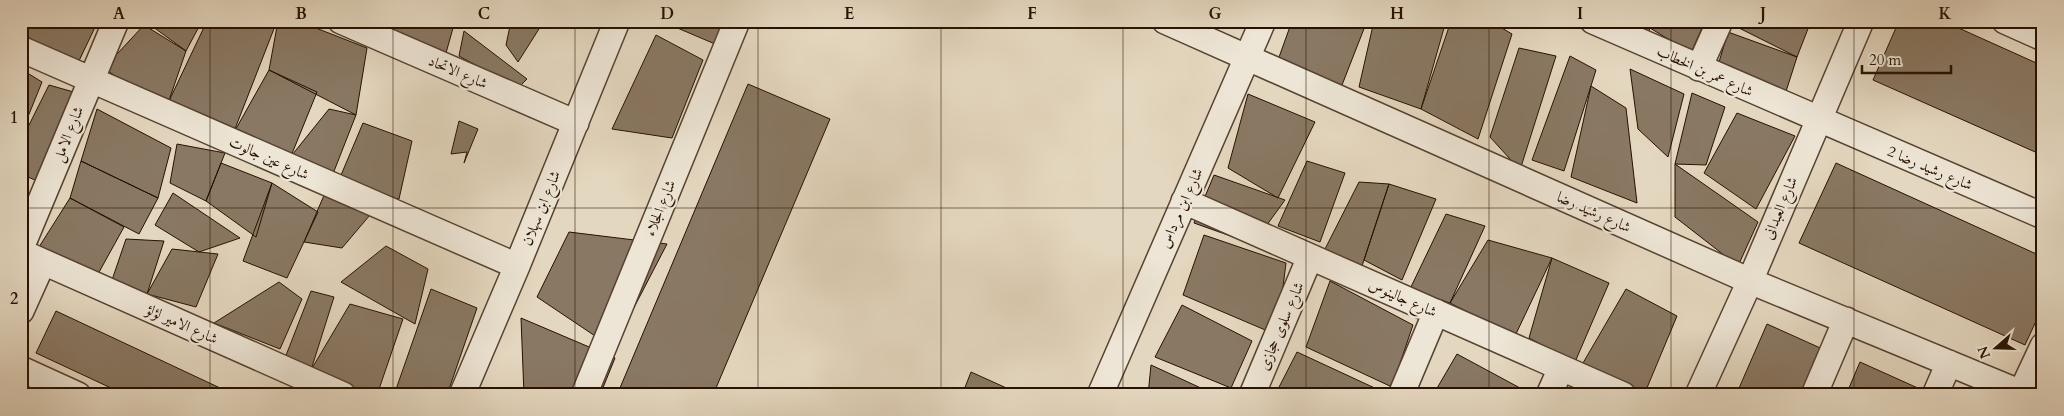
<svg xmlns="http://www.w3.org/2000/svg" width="2064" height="416" font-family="Cardo,Amiri,serif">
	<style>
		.building { fill: #897863; stroke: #271100 }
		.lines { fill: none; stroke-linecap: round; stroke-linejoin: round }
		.street-casing { stroke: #564230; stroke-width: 28 }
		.street { stroke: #ede5d5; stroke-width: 25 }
		.grid { fill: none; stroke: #271100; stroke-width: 1; stroke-opacity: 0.55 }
		.labels { text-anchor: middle; stroke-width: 4.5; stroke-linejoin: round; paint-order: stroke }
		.street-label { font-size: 15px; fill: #271100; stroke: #ede5d5 }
		.neatline { fill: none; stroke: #271100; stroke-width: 2 }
		.grid-label { font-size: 16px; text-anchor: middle; font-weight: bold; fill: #271100 }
	</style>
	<rect width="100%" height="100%" fill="#e4d7bf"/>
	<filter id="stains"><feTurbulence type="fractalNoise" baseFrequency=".004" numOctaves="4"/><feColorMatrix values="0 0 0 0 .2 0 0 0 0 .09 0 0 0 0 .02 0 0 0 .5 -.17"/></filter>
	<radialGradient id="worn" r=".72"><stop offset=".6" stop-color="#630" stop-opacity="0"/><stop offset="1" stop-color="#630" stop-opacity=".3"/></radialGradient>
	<path class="building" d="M21,21H98L77,65L21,33Z
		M145,21H202L186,51Z
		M207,21H277L233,134L168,103Z
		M278,21H298L367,48L356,115L269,70Z
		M380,21H455L446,53L378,24Z
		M483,21H496L498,27Z
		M511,21H544L518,62L506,45Z
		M661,21H727L715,44Z
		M1292,21H1367L1342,85L1278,60Z
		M1374,21H1446L1421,109L1359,87Z
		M1451,21H1490L1512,34L1478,139L1421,109Z
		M1625,21H1653L1648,33Z
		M1653,21H1705L1691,53L1650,28Z
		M1725,21H1811L1797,57Z
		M1899,21H1943L2043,66L2042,155L1873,80Z
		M144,25L186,51L165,112L104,68Z
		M464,31L527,79L518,88L459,56Z
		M1728,32L1797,57L1782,104L1719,62Z
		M656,35L703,60L672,138L612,129Z
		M1519,48L1556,56L1520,170L1490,137Z
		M1570,56L1596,70L1564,171L1532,160Z
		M21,69L42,82L21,134Z
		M1630,69L1684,94L1668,157L1638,129Z
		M269,70L317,92L287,166L233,134Z
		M748,84L830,119L713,395H617Z
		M49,85L77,93L35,180L21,174V141Z
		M1591,86L1626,108L1637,203L1571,177Z
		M1692,93L1725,107L1706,165L1675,164Z
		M1248,94L1315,122L1278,198L1228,168Z
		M97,109L171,148L158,198L81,161Z
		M329,109L356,115L329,184L292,155Z
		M1737,113L1795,136L1756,209L1704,173Z
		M459,121L478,129L464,163L467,152L451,154Z
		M363,123L412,141L399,199L336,187Z
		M177,144L225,153L206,201L170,183Z
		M81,161L158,198L139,234L70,198Z
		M1307,161L1345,173L1320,242L1278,226Z
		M221,163L272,183L256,237L206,201Z
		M1836,163L2043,257V306L2025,345L1799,243Z
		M1675,164L1758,222L1738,266L1675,217Z
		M1214,175L1285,200L1253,244L1194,223Z
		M1359,182L1389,184L1361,269L1324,251Z
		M272,183L318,212L287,278L243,261Z
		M1389,184L1436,199L1402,280L1364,260Z
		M173,193L240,238L199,252L155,225Z
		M325,193L370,215L342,248L304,242Z
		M70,198L124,227L98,274L39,247Z
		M1446,214L1485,226L1450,303L1410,289Z
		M569,232L667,244L613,348L537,297Z
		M1204,235L1286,263L1277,335L1183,295Z
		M126,239L164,241L147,294L112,280Z
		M1488,240L1552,258L1515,336L1450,303Z
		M386,246L428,269L415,324L341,282Z
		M172,249L218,254L196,307L147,294Z
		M1552,258L1609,283L1575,362L1529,338Z
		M1330,281L1413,325L1392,387L1306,347Z
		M279,282L302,299L280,349L214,323Z
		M431,289L477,308L447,395H394Z
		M1626,289L1677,316L1644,395L1583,363Z
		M311,291L334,297L311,370L285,358Z
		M350,304L403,319L377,395H372L311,370Z
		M1182,305L1252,341L1231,388L1155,357Z
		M56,311L235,395H126L36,353Z
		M521,318L615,358L600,395H524Z
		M1767,324L1827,351L1808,395H1736Z
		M1297,352L1379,390L1377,395H1275Z
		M1457,354L1533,395H1433Z
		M1860,362L1920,389L1918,395H1846Z
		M1151,365L1216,395H1148Z
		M971,372L1022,395H962Z
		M25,386L45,395H21Z"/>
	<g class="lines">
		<g class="street-casing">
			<path id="street" d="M341,21L576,123
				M1165,21L1750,281L2026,395
				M1593,21L2043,216
				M2005,21L2043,38
				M21,49L517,266
				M1699,68L1720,21
				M1184,201L1623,395
				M21,248L116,21
				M21,252L343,395
				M21,311L43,262
				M21,369L78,395
				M2021,393L2043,346
				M462,395L517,266L617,21
				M584,395L737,21
				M1100,395L1263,21
				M1252,395L1310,257
				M1401,395L1436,312
				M1549,395L1561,368
				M1698,395L1750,281L1861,21
				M1814,395L1846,320
				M1935,395L1949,363"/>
		</g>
		<use href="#street" class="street"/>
	</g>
	<path class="grid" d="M210,21V395M393,21V395M575,21V395M758,21V395M941,21V395M1123,21V395M1306,21V395M1489,21V395M1671,21V395M1854,21V395M21,208H2043"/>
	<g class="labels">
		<g class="street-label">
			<text transform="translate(1705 71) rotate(24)" y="5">شارع عمر بن الخطاب</text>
			<text transform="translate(458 72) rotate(23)" y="5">شارع الاتحاد</text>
			<text transform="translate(68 134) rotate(-68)" y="5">شارع الامل</text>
			<text transform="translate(269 158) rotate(24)" y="5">شارع عين جالوت</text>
			<text transform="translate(1930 168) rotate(23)" y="5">شارع رشيد رضا 2</text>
			<text transform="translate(541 208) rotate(-68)" y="5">شارع ابن سهلان</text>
			<text transform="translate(660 208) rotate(-68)" y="5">شارع الجلاء</text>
			<text transform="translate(1181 208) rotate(-66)" y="5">شارع ابن مرداس</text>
			<text transform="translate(1780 208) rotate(-67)" y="5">شارع العبدانى</text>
			<text transform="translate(1594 212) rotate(24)" y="5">شارع رشيد رضا</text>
			<text transform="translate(1403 298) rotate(24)" y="5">شارع جالينوس</text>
			<text transform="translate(182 324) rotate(24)" y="5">شارع الامير لؤلؤ</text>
			<text transform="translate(1281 326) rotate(-67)" y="5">شارع سلوى حجازى</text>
		</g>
	</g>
	<rect width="2064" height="416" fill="none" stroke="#e4d7bf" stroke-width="55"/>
	<g transform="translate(1996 348) rotate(250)" stroke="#ede5d5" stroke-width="4" paint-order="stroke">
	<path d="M0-4L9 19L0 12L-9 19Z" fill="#271100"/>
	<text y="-8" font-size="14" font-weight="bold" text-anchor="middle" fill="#271100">N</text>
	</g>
	<path d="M1862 65v8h89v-8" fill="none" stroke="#271100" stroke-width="2.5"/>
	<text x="1869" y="65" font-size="15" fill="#271100" stroke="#ede5d5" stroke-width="4" paint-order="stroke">20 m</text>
	<rect x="28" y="28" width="2008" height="360" class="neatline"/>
	<g class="grid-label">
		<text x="119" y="19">A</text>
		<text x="301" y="19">B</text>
		<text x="484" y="19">C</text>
		<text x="667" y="19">D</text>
		<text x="849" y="19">E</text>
		<text x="1032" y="19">F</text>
		<text x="1215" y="19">G</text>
		<text x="1397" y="19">H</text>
		<text x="1580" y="19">I</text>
		<text x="1763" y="19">J</text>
		<text x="1945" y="19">K</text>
		<text x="14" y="123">1</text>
		<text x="14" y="304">2</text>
	</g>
	<rect width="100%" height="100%" filter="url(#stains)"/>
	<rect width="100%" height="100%" fill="url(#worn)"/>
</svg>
